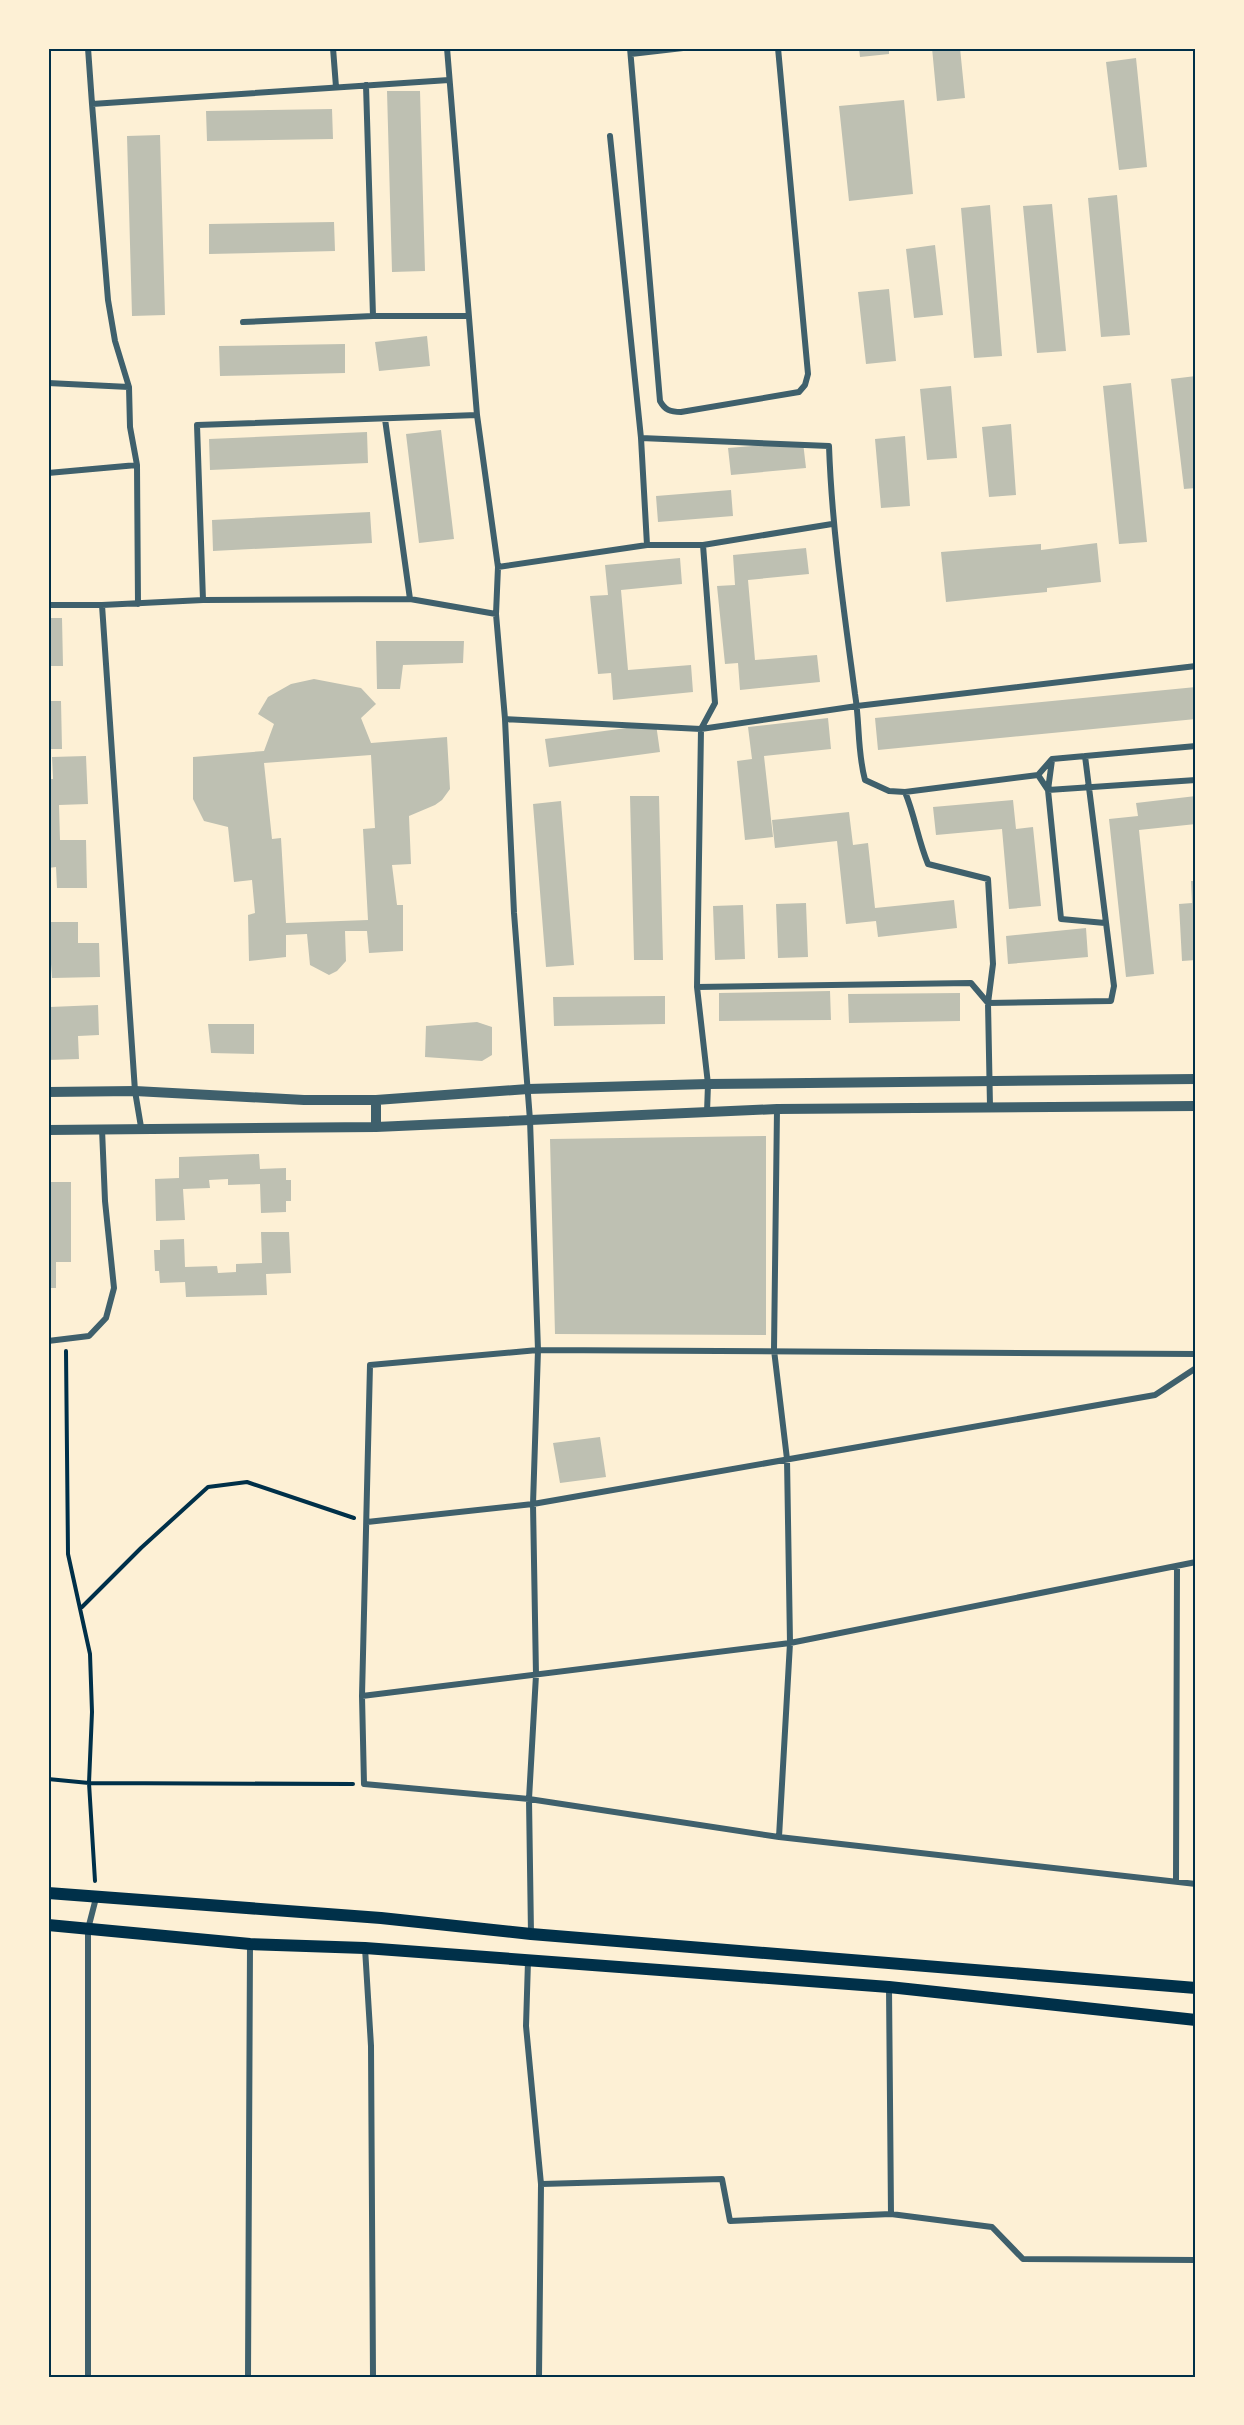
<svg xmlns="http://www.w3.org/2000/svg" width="1244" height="2425" font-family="'Noto Sans',sans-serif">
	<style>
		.building { fill: #bec0b2; fill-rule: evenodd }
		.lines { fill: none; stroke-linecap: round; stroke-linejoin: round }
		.path { stroke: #003049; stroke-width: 4 }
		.minor { stroke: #3f606c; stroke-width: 6 }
		.tertiary { stroke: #3f606c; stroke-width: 10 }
		.secondary { stroke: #003049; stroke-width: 12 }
		.neatline { fill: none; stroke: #003049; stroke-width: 2 }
	</style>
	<rect width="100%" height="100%" fill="#fdf0d5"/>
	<path class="building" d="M859,48H889V54L860,57Z
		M932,48H960L965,98L937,101Z
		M1136,58L1147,167L1119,170L1106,62Z
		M387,91H420L425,271L392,272Z
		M904,100L913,194L849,201L839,106Z
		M332,109L333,139L207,141L206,111Z
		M160,135L165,315L132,316L127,136Z
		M1117,195L1130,335L1101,337L1088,198Z
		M1052,204L1066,351L1037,353L1023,206Z
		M990,205L1002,356L974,358L961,208Z
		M334,222L335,251L209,254V224Z
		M935,245L943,315L914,318L906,249Z
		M889,289L896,361L866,364L858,292Z
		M427,336L430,366L379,371L375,342Z
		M345,344V373L220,376L219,346Z
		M1196,376V488L1184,489L1171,379Z
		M1131,383L1147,542L1119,544L1103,386Z
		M951,386L957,458L927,460L920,389Z
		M1011,424L1016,495L989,497L982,427Z
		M441,430L454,539L419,543L406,434Z
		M367,432L368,463L210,470L209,439Z
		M905,436L910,506L881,508L875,439Z
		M803,442L806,468L731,475L728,448Z
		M731,490L733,516L658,522L656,496Z
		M370,512L372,543L213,551L212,520Z
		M1097,543L1101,582L1047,588V592L946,602L941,552L1041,544V550Z
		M806,548L809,574L748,580L755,660L817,655L820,682L740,690L738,663L725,664L717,586L735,585L733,555Z
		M680,558L682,584L621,590L628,670L691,665L693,692L613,700L611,673L598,674L590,596L608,595L605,565Z
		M48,618H62L63,666H48Z
		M376,641H464L463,663L403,665L400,689H377Z
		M314,679L361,688L376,704L361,718L371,743L447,737L450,789L442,800L435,805L409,816L411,864L392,865L397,905H403V951L369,953L367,931H345L346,961L337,971L329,975L310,965L307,934L286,935V957L249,961L248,915L255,913L252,880L234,882L228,827L204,821L193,799V757L264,751L274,724L258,714L268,697L291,684ZM371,755L375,828L363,829L368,920L286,923L281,838L272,839L264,763Z
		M1196,687V719L878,750L875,718Z
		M48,701H61L62,749H48Z
		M828,718L831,749L764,756L773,837L745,840L737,761L752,759L748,727Z
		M656,724L660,752L549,767L545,739Z
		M86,756L88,804L59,805L60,840H86L87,888H57L56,867L48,868V779H53L52,757Z
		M630,796H659L663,960H634Z
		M1196,796V824L1139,830L1154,974L1126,977L1109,819L1138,816L1136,803Z
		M1013,800L1016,829L1033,827L1041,906L1009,909L1002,829L936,835L933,807Z
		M561,801L574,965L546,967L533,804Z
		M849,812L853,845L868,843L875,908L954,900L957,928L878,937L876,921L846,924L837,841L775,848L772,820Z
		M1191,881H1196V960L1182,961L1179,904L1192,903Z
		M806,903L808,957L778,958L776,904Z
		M743,905L745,959L715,960L713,906Z
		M48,922H78V943H99L100,977L52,978Z
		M1086,928L1088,957L1008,964L1006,936Z
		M830,991L831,1020L719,1021V993Z
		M960,993V1021L849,1023L848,994Z
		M665,996V1024L554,1026L553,997Z
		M98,1005L99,1035L78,1036L79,1059L48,1060L50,1007Z
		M477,1022L492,1027V1055L482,1061L425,1057L426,1026Z
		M208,1024H254V1054L211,1053Z
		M766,1136V1335L555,1334L550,1139Z
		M259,1154L260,1169L286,1168V1180H291V1201H286V1212L261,1213L260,1184L228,1185V1179L209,1180L210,1188L183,1189L185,1220L156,1221L155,1179L179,1178V1157Z
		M48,1158H50V1182H71V1262H56V1288H48Z
		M261,1232H289L291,1273L266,1274L267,1295L186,1297L185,1282L160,1283L159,1271H155L154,1250H160V1240L184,1239L185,1267L217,1266L218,1273L236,1272V1264L262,1263Z
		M600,1437L606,1477L560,1483L553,1443Z"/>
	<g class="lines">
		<path class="path" d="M66,1351L68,1554L90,1654L92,1712L89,1783L95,1881
			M82,1607L141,1548L208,1487L247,1482L354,1518
			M48,1779L89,1783L353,1784"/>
		<path class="minor" d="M88,48L92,104L449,80
			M333,48L336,87
			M447,48L477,415L498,567L496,614L505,719L514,913L530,1120L538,1350L533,1504L536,1675L529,1799L531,1934
			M630,48L660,401C665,410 670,412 681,412L799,392L805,385L808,374L778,48
			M631,54L683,48
			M366,85L373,316
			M610,136L641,438L647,545
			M243,322L373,316H468
			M48,383L129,387L115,341L108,300L92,104
			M129,387L130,427L137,465L138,604
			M385,419L410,599
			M641,438L829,446C832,530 844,611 855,694C860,724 857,750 865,780L889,791L905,792L1038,775L1052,759L1196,746
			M48,473L137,465
			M703,545L715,703L701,729L697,987L708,1084L707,1112
			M498,567L647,545H703L832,524
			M203,600L197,425L477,415
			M48,605H102L203,600L410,599L496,614
			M102,605L135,1091L141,1127
			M505,719L701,729L857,706L1196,666
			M1052,760L1048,790L1061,919L1105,923
			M1038,775L1048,790L1196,780
			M905,792C915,816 918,840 928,864L988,879L993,964L988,1003L990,1106
			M697,987L971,983L988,1003L1111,1001L1114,986L1085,756
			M777,1109L774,1350L787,1459L790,1643L779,1837
			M48,1341L89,1336L106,1318L114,1288L105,1201L102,1129
			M1196,1354L538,1350L370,1365L362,1696L364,1784L529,1799L779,1837L1196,1884
			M367,1522L533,1504L1155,1395L1196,1368
			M362,1696L790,1643L1196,1562
			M1176,1880L1177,1566
			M365,1948L371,2046L373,2377
			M528,1961L526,2026L541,2184L539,2377
			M541,2184L722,2179L730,2221L891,2214L889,1987
			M891,2214L992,2227L1023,2259L1196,2260
			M88,2377V1929L96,1898
			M248,2377L250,1944"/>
		<path class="tertiary" d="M48,1092L135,1091L304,1100H376L528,1089L708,1084L1196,1079
			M376,1127V1100
			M48,1130L376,1127L777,1109L1196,1106"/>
		<path class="secondary" d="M48,1893L381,1918L531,1934L1196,1988
			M48,1925L250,1944L365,1948L889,1987L1196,2020"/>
	</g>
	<rect width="1244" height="2425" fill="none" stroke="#fdf0d5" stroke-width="99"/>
	<rect x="50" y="50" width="1144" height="2326" class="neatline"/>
</svg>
